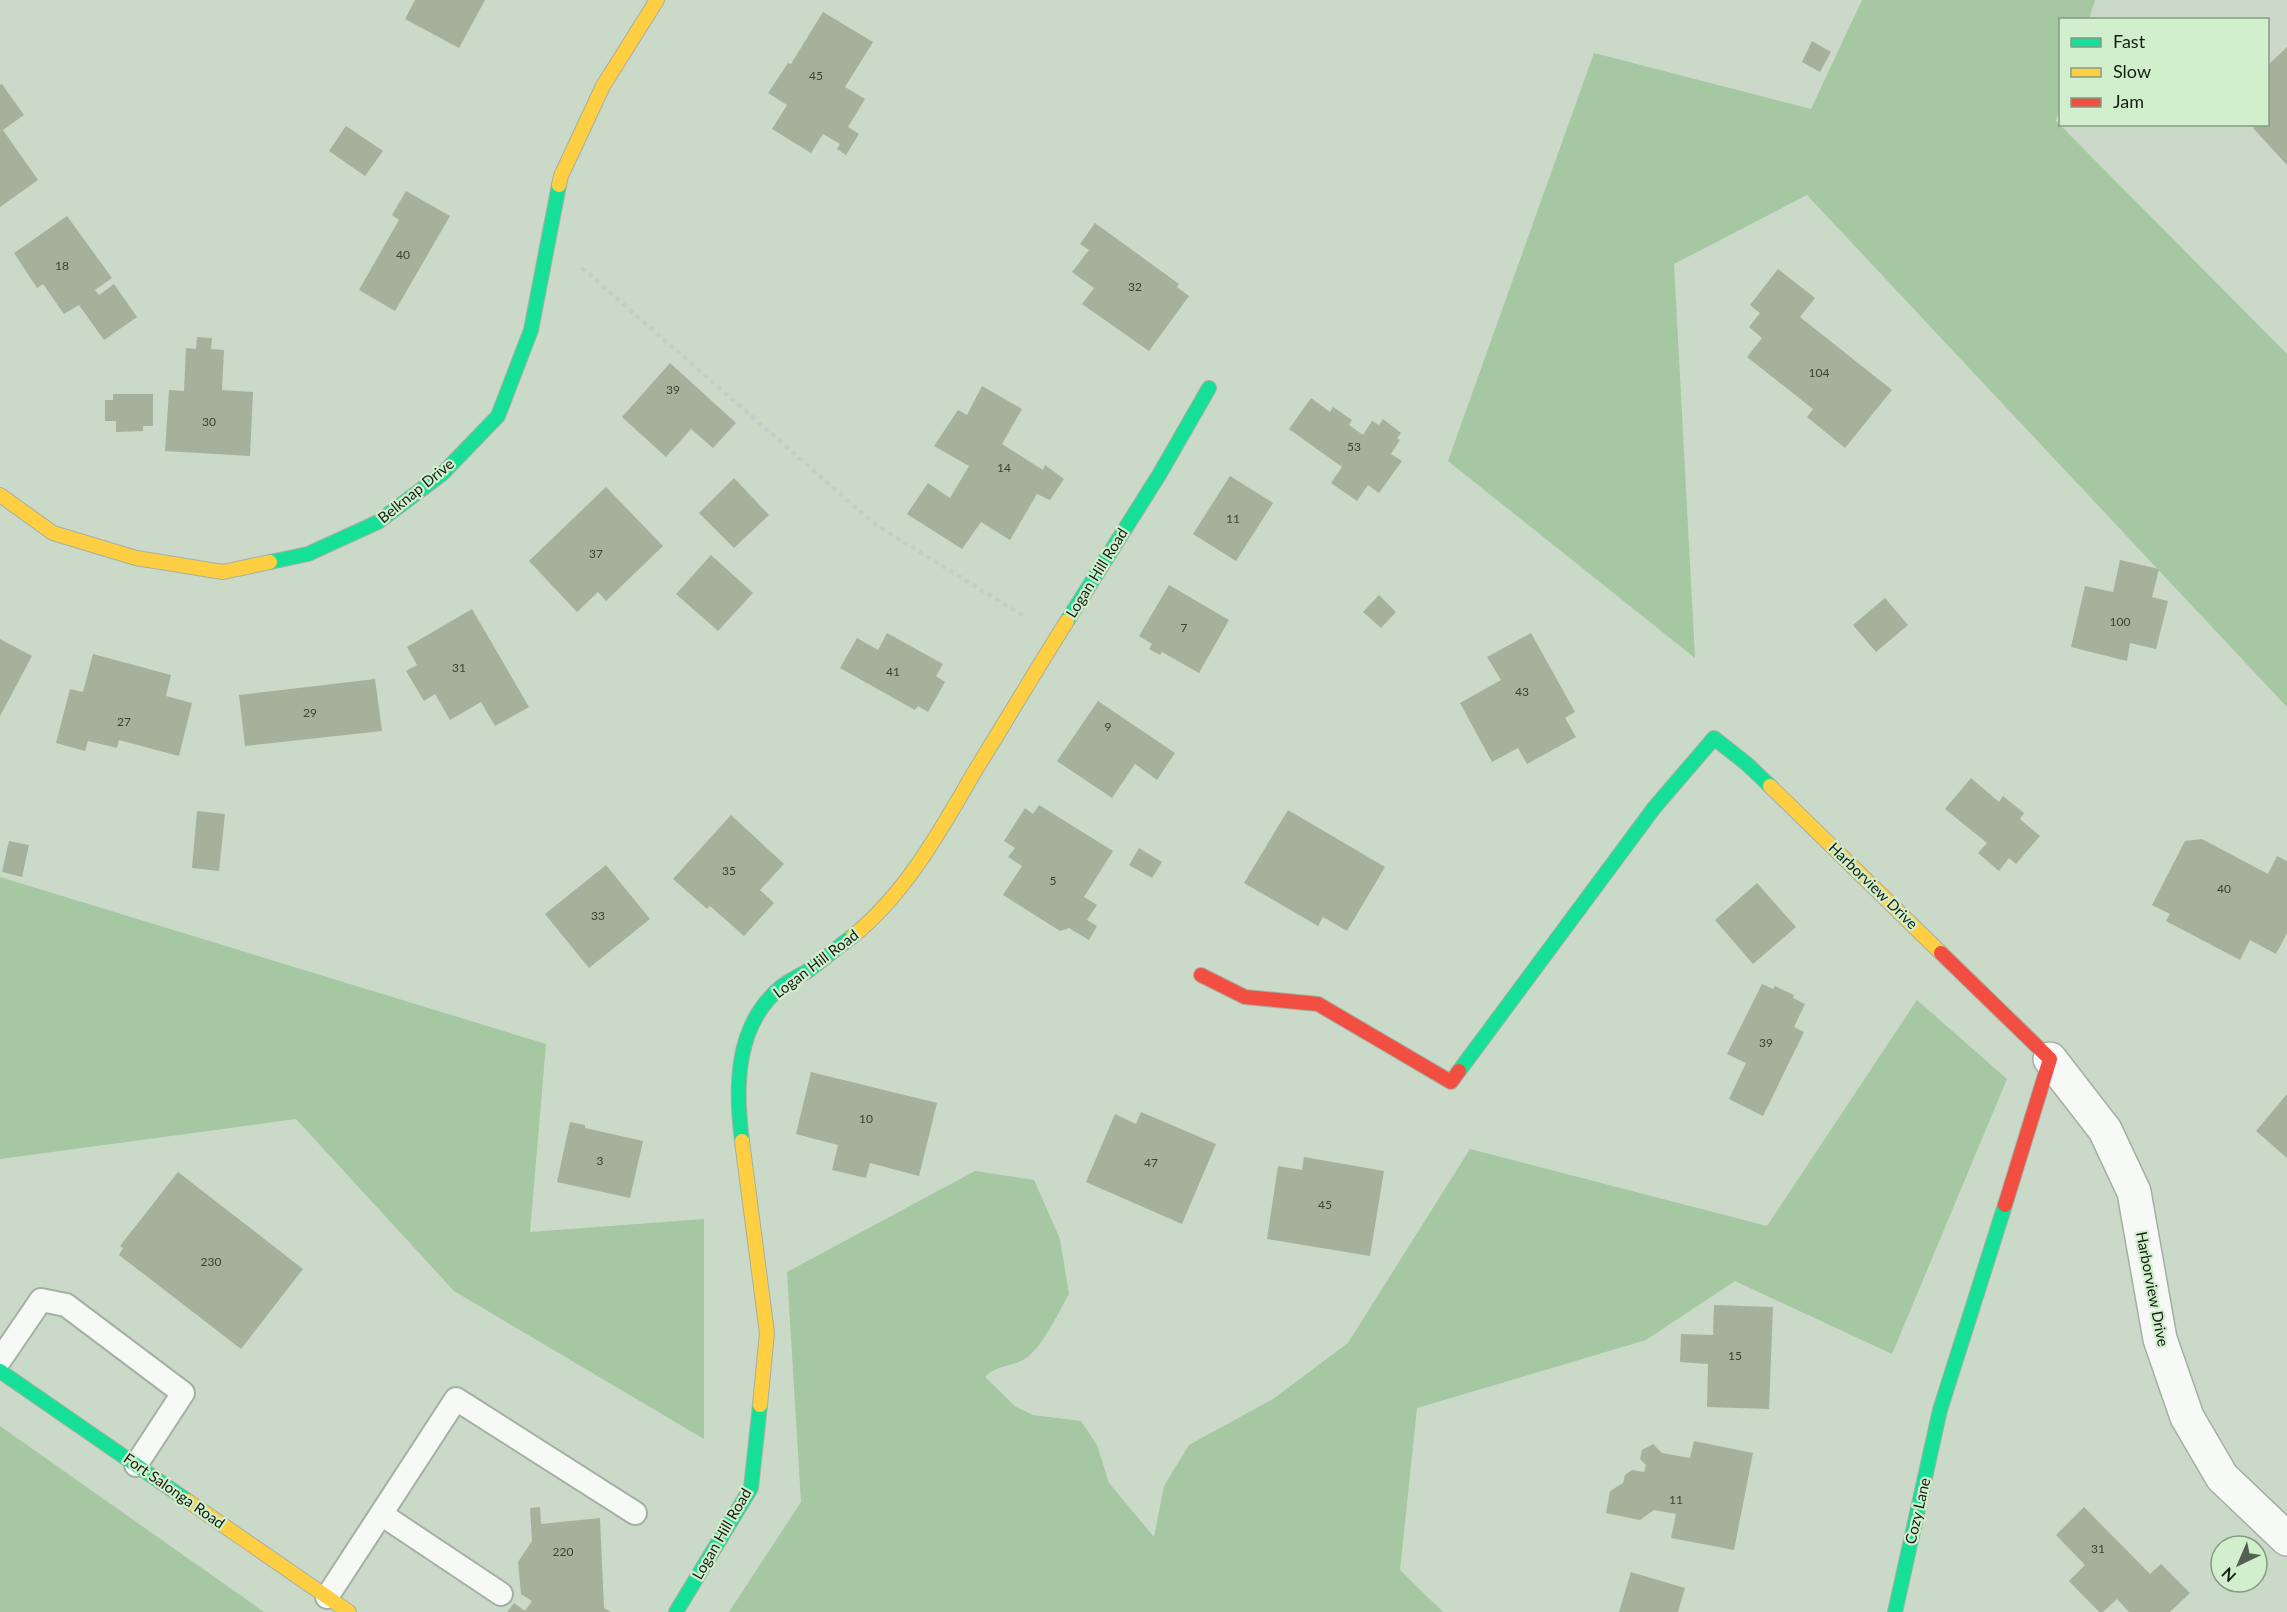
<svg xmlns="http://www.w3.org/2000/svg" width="2287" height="1612" font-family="Lato,sans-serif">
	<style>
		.green { fill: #a5c7a1 }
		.building { fill: #a6b19b }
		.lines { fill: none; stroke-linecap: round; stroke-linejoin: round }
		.lane-casing { stroke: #a4b0a3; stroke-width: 26 }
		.street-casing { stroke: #a4b0a3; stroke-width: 36 }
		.fast-casing { stroke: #a4b0a3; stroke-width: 16 }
		.slow-casing { stroke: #a4b0a3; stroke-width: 16 }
		.jam-casing { stroke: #a4b0a3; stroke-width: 16 }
		.path { stroke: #c7ccc6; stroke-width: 4; stroke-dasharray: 4.5 4.5; stroke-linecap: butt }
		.lane { stroke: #f7f9f7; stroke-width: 22 }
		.street { stroke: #f7f9f7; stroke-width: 33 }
		.fast { stroke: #16e098; stroke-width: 14 }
		.slow { stroke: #ffcf43; stroke-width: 14 }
		.jam { stroke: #f24e42; stroke-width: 14 }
		.labels { text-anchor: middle; stroke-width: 4.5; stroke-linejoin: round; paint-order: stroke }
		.number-label { font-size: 12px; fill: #384435 }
		.street-label { font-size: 15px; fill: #141f13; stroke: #d1eecd }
	</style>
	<rect width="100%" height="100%" fill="#cad9c8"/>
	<path class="green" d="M1862,0H2095L2089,19L2060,20V108L2056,121L2287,354V707L1807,195L1674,264L1695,658L1448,461L1594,53L1811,109Z
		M0,877L546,1044L530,1232L704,1219V1439L454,1291L296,1119L0,1159Z
		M1917,1000L2007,1079L1892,1354L1735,1281L1646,1340L1417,1408L1400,1570L1443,1612H729L801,1502L787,1272L975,1171L1034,1180L1060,1239L1069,1294C1058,1313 1042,1349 1023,1360C1009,1367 996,1365 985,1377L1016,1407L1033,1415L1081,1421L1097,1445L1109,1483L1154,1537L1164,1486L1189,1445L1273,1399L1348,1343L1470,1149L1767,1226Z
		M0,1426L264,1612H0Z"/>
	<path class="building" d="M415,0H485L459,48L405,19Z
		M823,12L873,42L845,87L865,99L848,127L859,134L846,155L837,149L840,144L823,134L811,153L772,129L787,105L768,93L788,63L791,64Z
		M1812,41L1831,52L1820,72L1802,62Z
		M2287,47V165L2253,128L2257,124H2268V65Z
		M2,84L24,115L3,130L38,180L0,207V85Z
		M346,126L383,151L365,176L329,151Z
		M406,191L450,216L395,311L359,290L399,220L392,215Z
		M67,216L112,278L95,290L99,295L114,284L137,317L104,340L79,305L64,314L43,284L37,288L14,253Z
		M1095,223L1179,284L1177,287L1189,296L1149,351L1082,304L1094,288L1072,272L1089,250L1080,244Z
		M1778,269L1815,298L1800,317L1892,390L1845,448L1807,417L1813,409L1747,357L1762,338L1749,327L1760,313L1750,305Z
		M197,337L212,338L211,349L224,350L222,390L253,392L250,456L165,451L169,390L184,391L186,348L196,349Z
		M670,363L736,423L713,448L691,429L666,457L622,417Z
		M982,386L1022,409L1002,444L1043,470L1045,465L1064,479L1050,500L1037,494L1010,540L981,522L962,549L907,514L928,483L950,498L969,466L934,446L958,410L967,415Z
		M113,394H153V426H143V431L116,432V421H105V400H113Z
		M1311,398L1330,412L1333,407L1352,420L1349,425L1363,435L1372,421L1379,425L1383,419L1401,433L1397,438L1400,440L1391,454L1402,461L1379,493L1368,485L1357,501L1331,483L1342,467L1289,429Z
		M1230,476L1273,503L1236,561L1193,534Z
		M734,478L769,515L734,548L699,513Z
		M606,487L663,546L606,601L598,592L577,612L529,561Z
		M711,555L753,593L718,631L676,594Z
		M2120,560L2159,569L2152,597L2168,601L2156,649L2130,643L2127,661L2071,647L2085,586L2113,592Z
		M1169,585L1229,620L1199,673L1162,652L1160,655L1149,649L1152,644L1139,636Z
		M1379,595L1396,612L1381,628L1363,612Z
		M1885,598L1908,625L1876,652L1853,625Z
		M472,609L529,707L495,726L481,702L450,720L435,694L424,701L406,671L417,665L407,647Z
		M887,633L943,664L936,676L945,682L928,712L918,706L915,710L840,668L857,638L878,650Z
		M1531,633L1575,712L1565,718L1576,737L1527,764L1518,748L1492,762L1460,703L1501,680L1487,657Z
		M0,639L32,656L0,716Z
		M93,654L171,675L166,696L192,703L179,756L119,740L117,748L88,741L85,751L56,743L70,689L83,692Z
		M375,679L382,731L245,746L239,695Z
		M1098,701L1175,753L1157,780L1135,764L1112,798L1057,761Z
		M1971,778L1999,802L2003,796L2024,813L2020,819L2040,836L2016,864L2009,858L1999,871L1978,853L1987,843L1945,809Z
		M1039,805L1113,851L1084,897L1097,905L1087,920L1097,926L1089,940L1069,928L1060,931L1003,895L1022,866L1008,857L1015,848L1004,841L1025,808L1033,814Z
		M1288,810L1385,867L1347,931L1323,917L1318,926L1244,883Z
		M197,811L225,814L219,871L192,868Z
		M731,815L784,864L760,890L774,903L744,936L710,906L707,909L673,879Z
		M2202,839L2268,874L2277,856L2287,861V933L2276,954L2250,940L2240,960L2166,921L2170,914L2152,905L2185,841Z
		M9,841L29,845L22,877L2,872Z
		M1139,848L1162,862L1152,878L1129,865Z
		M606,865L650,919L589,968L545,914Z
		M1757,883L1796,927L1753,964L1715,920Z
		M1762,984L1773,989L1775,986L1794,995L1793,998L1805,1004L1794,1027L1804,1032L1763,1116L1729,1099L1746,1063L1727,1054Z
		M811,1072L937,1103L919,1176L870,1163L866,1178L832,1170L838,1145L796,1134Z
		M2287,1094V1158L2256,1131Z
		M1141,1112L1216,1144L1182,1224L1086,1182L1115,1114L1136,1124Z
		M570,1122L585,1125V1128L643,1141L630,1198L557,1182Z
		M1304,1157L1384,1171L1370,1256L1267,1239L1278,1166L1302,1170Z
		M178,1172L303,1269L241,1349L119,1255L123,1248L120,1246Z
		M1714,1305L1773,1307L1769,1409L1707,1407L1708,1364L1680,1362L1681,1334L1713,1335Z
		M1694,1441L1753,1453L1734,1550L1671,1538L1676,1514L1654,1510L1640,1520L1606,1513L1610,1491L1623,1483L1625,1475L1632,1470L1644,1472L1646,1465L1640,1459L1642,1450L1653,1444L1662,1453L1690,1458Z
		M540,1507L541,1524L600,1518L604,1608L611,1612H507L514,1603L525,1611L532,1601L521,1594L518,1562L532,1541L530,1508Z
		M2084,1507L2150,1574L2161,1564L2190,1593L2170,1612H2129L2117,1599L2103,1612H2099L2069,1581L2085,1565L2056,1535Z
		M1631,1572L1685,1588L1678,1612H1619Z"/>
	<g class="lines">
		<g class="lane-casing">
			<path id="lane" d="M0,1360L41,1300L66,1305L183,1393L136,1465
				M381,1514L501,1594
				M327,1597L456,1399L635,1513"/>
		</g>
		<g class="street-casing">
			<path id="street" d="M2050,1059L2105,1130L2134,1192L2160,1339L2187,1417L2222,1477L2287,1539"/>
		</g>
		<g class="fast-casing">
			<path id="fast" d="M270,562L308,554L378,522L442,474L498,416L531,330L559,185
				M1067,621L1159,475L1209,388
				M1459,1071L1654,808L1714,738L1747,764L1770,786
				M742,1141C735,1087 735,1025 781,987C789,980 800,976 809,970C824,959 838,947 853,936
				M0,1371L188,1501
				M676,1612L751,1488L760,1405
				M1895,1612L1940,1410L2005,1205"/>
		</g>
		<g class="slow-casing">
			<path id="slow" d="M559,185L561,176L603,86L657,0
				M0,495L53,533L136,558L223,572L270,562
				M1770,786L1941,953
				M853,936C905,894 939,833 972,776C1004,724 1035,672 1067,621
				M742,1141L767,1333L760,1405
				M188,1501L349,1612"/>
		</g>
		<g class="jam-casing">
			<path id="jam" d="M1941,953L2050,1059L2005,1205
				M1201,975L1245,997L1318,1004L1451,1082L1459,1071"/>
		</g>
		<path class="path" d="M582,268L876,525L1025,617"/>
		<use href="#lane" class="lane"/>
		<use href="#street" class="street"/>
		<use href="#fast" class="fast"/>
		<use href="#slow" class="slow"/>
		<use href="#jam" class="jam"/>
	</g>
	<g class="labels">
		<g class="number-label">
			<text x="816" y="80">45</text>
			<text x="403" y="259">40</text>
			<text x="62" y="270">18</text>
			<text x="1135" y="291">32</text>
			<text x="1819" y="377">104</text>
			<text x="673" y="394">39</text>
			<text x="209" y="426">30</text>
			<text x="1354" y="451">53</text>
			<text x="1004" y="472">14</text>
			<text x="1233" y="523">11</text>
			<text x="596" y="558">37</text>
			<text x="2120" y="626">100</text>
			<text x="1184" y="632">7</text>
			<text x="459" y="672">31</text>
			<text x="893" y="676">41</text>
			<text x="1522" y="696">43</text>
			<text x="310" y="717">29</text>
			<text x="124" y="726">27</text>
			<text x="1108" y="731">9</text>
			<text x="729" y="875">35</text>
			<text x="1053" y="885">5</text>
			<text x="2224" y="893">40</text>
			<text x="598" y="920">33</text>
			<text x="1766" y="1047">39</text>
			<text x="866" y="1123">10</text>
			<text x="600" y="1165">3</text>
			<text x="1151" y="1167">47</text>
			<text x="1325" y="1209">45</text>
			<text x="211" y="1266">230</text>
			<text x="1735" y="1360">15</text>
			<text x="1676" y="1504">11</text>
			<text x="2098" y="1553">31</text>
			<text x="563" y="1556">220</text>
		</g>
		<g class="street-label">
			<text transform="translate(416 491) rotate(-39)" y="5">Belknap Drive</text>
			<text transform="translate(1097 573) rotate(-58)" y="5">Logan Hill Road</text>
			<text transform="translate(1873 886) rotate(44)" y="5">Harborview Drive</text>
			<text transform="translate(816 964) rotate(-37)" y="5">Logan Hill Road</text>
			<text transform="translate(2152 1289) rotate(79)" y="5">Harborview Drive</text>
			<text transform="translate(174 1491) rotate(35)" y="5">Fort Salonga Road</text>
			<text transform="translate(1918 1511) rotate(-77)" y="5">Cozy Lane</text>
			<text transform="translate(722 1534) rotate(-60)" y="5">Logan Hill Road</text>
		</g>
	</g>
	<rect x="2059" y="18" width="210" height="108" fill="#d1eecd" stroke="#859b83" stroke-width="1.5"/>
	<rect x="2071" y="38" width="30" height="9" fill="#16e098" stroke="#859b83" stroke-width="1.5"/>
	<text x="2113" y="48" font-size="18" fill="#141f13">Fast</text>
	<rect x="2071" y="68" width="30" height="9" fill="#ffcf43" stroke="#859b83" stroke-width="1.5"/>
	<text x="2113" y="78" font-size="18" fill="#141f13">Slow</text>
	<rect x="2071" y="98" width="30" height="9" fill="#f24e42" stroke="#859b83" stroke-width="1.5"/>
	<text x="2113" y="108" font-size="18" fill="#141f13">Jam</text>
	<g transform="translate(2239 1564) rotate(224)"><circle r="28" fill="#d1eecd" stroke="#859b83" stroke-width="1.5"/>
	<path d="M0-4.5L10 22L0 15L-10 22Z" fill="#546052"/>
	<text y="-9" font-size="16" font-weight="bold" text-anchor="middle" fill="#141f13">N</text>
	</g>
</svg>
